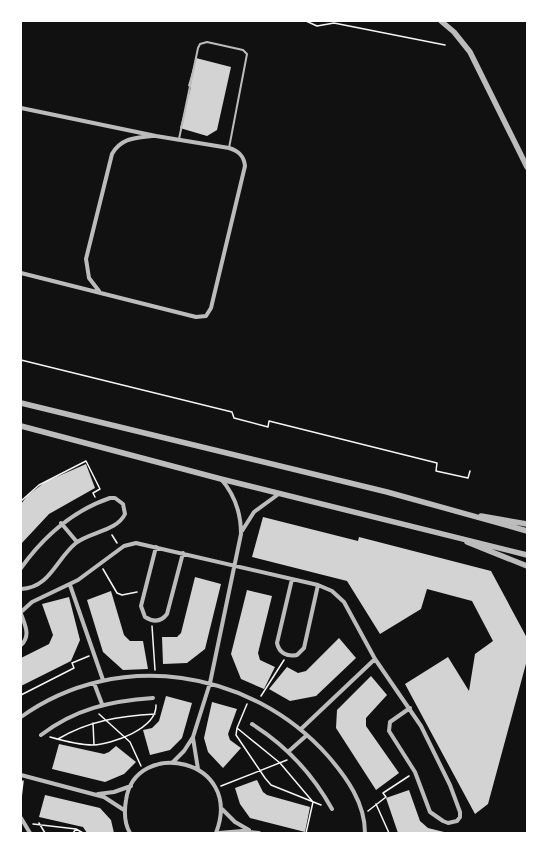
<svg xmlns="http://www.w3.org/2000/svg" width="548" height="854" font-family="'Asap Condensed',sans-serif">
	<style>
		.building { fill: #d3d3d3 }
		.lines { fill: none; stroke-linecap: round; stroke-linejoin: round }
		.path { stroke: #f5f5f5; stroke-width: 1.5 }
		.service { stroke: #bcbcbc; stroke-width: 2 }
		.minor { stroke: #bcbcbc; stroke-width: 4 }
		.tertiary { stroke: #bcbcbc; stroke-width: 5.5 }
	</style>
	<rect width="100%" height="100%" fill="#111"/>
	<path class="building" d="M196,58L231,67L217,130L207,136L180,128L191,87L188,86Z
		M86,464L95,488L49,514L21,544V504L27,496L45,482Z
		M263,517L358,541L359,537L491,571L527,638V660L488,804L475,814L405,684L448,657L469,691L475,654L493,641L472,601L427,589L421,609L380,634L347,581L252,557Z
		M195,577L221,584L205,649L187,663L163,664L162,637H177L181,633Z
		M247,590L272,596L258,653L260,660L275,667L264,689L241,679L231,654Z
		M111,591L124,635L130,641H143L148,669L123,670L103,652L87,600Z
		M69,597L80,640L71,661L21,686V658L49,644L53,635L42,604Z
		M339,638L356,658L316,696L290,701L269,689L287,667L298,673L306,671Z
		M371,676L387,695L366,718V726L399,773L376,790L336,728L337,710Z
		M166,696L192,703L182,738L170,750L150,755L143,730L152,728L159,721Z
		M212,702L237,709L228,734L230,740L241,748L223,768L208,752L204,738Z
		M59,744L104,754L109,752L116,746L136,762L124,774L105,782L52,769Z
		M257,780L263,792L267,795L310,807L305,832L250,818L240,804L235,788Z
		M409,790L420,821L428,828L448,833H398L386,798Z
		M45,795L100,808L111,820L114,833H87L83,827L39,817Z"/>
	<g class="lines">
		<path class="path" d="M306,21L317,26L334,23L445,45
			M21,360L232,412L234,418L268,427L269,421L437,463L436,471L468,478L470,471
			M21,501L39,485L86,461L100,489L93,493L95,497
			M112,535L117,543
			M103,569L117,593L122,595L137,592
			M152,626L155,670
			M21,695L74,668L72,663L89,656
			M261,696L284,660
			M247,704L237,728L236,735L265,778L271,785L321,805
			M99,714L130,742L141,766
			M93,723L94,745
			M237,728L280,763L313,802L306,833
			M50,737C64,741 78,745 93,745C112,744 157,729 156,705
			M58,739C88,721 120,716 155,714
			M221,786L287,760
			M21,798L23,781
			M376,804L389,833
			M368,811L386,797L383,793L409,776
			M39,823L45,833
			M33,824L76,829L83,833
			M73,833L76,829"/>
		<path class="service" d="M179,139L198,48L200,44L207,42L243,50L247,54L229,148"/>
		<path class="minor" d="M21,108L156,136L229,148C239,151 244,156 245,166L211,308L206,316L196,317L21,273
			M99,291L89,278L86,259L112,154C121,138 135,138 152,136
			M61,523L77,542
			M242,531L254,512L280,493
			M156,547L141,606L145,617C153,622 161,622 167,614L183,553
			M21,568C44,536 72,511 110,498H115L123,504L125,514C117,531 90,532 76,543C56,559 50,588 21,589
			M292,579L277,643C279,653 287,657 297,655L304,648L318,585
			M70,585L103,680
			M21,612L32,602L78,580L124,546L136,543L318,585L332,591L344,602L375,659L421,726L450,785L460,812V817L457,821L448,823L443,821L430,812L415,772L389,731L390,722L410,708
			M21,614C25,625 31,636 21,645
			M94,683L102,704
			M21,717C117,648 251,669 328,756C347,778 365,803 365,833
			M252,724C287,746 312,773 332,809
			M301,729L375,659
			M41,735C75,709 110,701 153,698
			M193,738L198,769
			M289,751L307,735
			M173,762L184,751L193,737L210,683L241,534C241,512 235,495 221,479
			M21,775L104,797L124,810
			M98,794L114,792L131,786
			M222,809L235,822L249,830
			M21,818L30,833
			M130,833C124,823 124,812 126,800C135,737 245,758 216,833
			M219,833L242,831L259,833"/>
		<path class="tertiary" d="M441,21L454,32L470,52L527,167
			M21,403L387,492L527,531
			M21,426L221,479L527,555
			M481,516L527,524
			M467,542L527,566"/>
	</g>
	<rect width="548" height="854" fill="none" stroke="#ffffff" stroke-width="44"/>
</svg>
